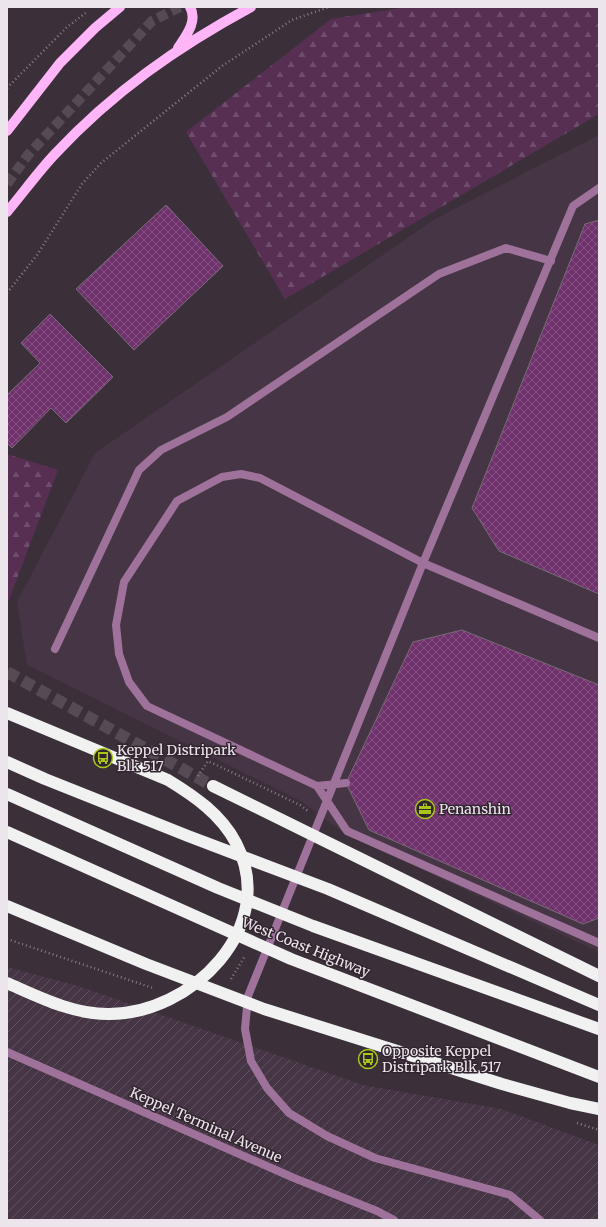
<svg xmlns="http://www.w3.org/2000/svg" width="606" height="1227" font-family="Merriweather,serif">
	<style>
		.built { fill: #463544 }
		.industrial { fill: url(#industrial-furrows) }
		.forest { fill: url(#forest-firs) }
		.building { fill: url(#building-cross-hatch); stroke: #786b77 }
		.lines { fill: none; stroke-linecap: round; stroke-linejoin: round }
		.primary-tunnel { stroke: #564b55; stroke-width: 10; stroke-dasharray: 10 5; stroke-linecap: butt }
		.highway-tunnel { stroke: #564b55; stroke-width: 12; stroke-dasharray: 12 6; stroke-linecap: butt }
		.path { stroke: #887e87; stroke-width: 2.5; stroke-dasharray: 1 3; stroke-linecap: butt }
		.lane { stroke: #9e729a; stroke-width: 8 }
		.primary { stroke: #ffb5f8; stroke-width: 10 }
		.highway { stroke: #f1f1f1; stroke-width: 12 }
		.labels { text-anchor: middle; stroke-width: 3; stroke-linejoin: round; paint-order: stroke }
		.poi-label { font-size: 14px; fill: #ede5ec; stroke: #312630; text-anchor: start }
		.street-label { font-size: 14px; fill: #ede5ec; stroke: #312630 }
	</style>
	<defs>
		<pattern id="industrial-furrows" width="10" height="10" patternUnits="userSpaceOnUse"><rect width="10" height="10" fill="#463544"/><path d="M-1 1l2-2M0 10L10 0M9 11l2-2" fill="none" stroke="#61525f"/></pattern>
		<pattern id="forest-firs" width="22" height="20" patternUnits="userSpaceOnUse"><rect width="22" height="20" fill="#562f53"/><path d="M5 1l3.5 6h-7zM16 11l3.5 6h-7z" fill="#6f4d6c"/></pattern>
		<pattern id="building-cross-hatch" width="8" height="8" patternUnits="userSpaceOnUse"><rect width="8" height="8" fill="#70326c"/><path d="M0 0l8 8M0 8l8-8" fill="none" stroke="#855081"/></pattern>
	</defs>
	<rect width="100%" height="100%" fill="#3b303a"/>
	<path class="built" d="M599,135V952L345,834L301,801L27,665L17,602L95,453L435,219Z"/>
	<path class="industrial" d="M7,967L78,986L363,1085L501,1109L599,1145V1220H7Z"/>
	<path class="forest" d="M407,7H599V114L285,299L186,132L331,19Z
		M7,454L58,470L7,605Z"/>
	<path class="building" d="M166,205L223,266L134,350L76,289Z
		M599,220V594L499,551L472,508L585,224Z
		M50,314L113,377L66,423L51,408L12,448L7,443V395L40,363L21,343Z
		M462,630L599,685V918L583,924L369,830L346,783L413,642Z"/>
	<g class="lines">
		<path class="primary-tunnel" d="M7,184L28,155L152,21L180,7"/>
		<path class="highway-tunnel" d="M7,672L213,786"/>
		<path class="path" d="M7,88L67,27L87,12
			M7,293L37,255L82,184L101,163L222,66L292,20L329,7
			M198,776L208,761L300,805L308,811
			M7,939L153,988
			M231,979L245,956
			M577,1123L599,1130"/>
		<path class="lane" d="M55,649L139,470L161,450L227,417L439,274L506,248L551,261
			M346,783L317,786L147,706L129,682L119,654L116,625L124,582L177,501L222,477L241,474L260,478L423,563L599,638
			M317,786L347,831L599,943
			M7,1052L294,1178L377,1211L394,1220
			M540,1220L510,1195L375,1158L327,1136L289,1113L267,1088L251,1061L245,1029L248,996L423,563L573,206L599,188"/>
		<path class="primary" d="M178,48C186,36 198,21 190,7
			M7,131L60,63L95,28L120,7
			M7,212C23,193 38,172 55,154C113,92 177,47 251,7"/>
		<path class="highway" d="M7,713L168,780C194,796 221,814 236,843C280,927 191,1015 108,1014C72,1014 39,997 7,983
			M7,762L45,779L188,836L328,889L599,1005
			M213,786L599,976
			M7,794L218,888L313,926L599,1029
			M7,832L291,959L599,1077
			M7,906L146,964L264,1009L502,1084L570,1103L599,1109"/>
	</g>
	<defs>
		<g id="bus-ring" transform="scale(1)"><circle r="9.5" fill="#312630" stroke="#aac718" stroke-width="1.5"/><path d="M-5-6H5V4H4V6H2V4H-2V6H-4V4H-5ZM-3.5-4V0h7V-4ZM-3.5 1.2v1.5H-2V1.2ZM2 1.2v1.5H3.5V1.2Z" fill="#aac718"/></g>
		<g id="office-ring" transform="scale(1)"><circle r="9.5" fill="#312630" stroke="#aac718" stroke-width="1.5"/><path d="M-6-3h4V-5.5h4V-3h4V5H-6ZM-1-4.5V-3h2v-1.5ZM-6 0V1H6V0Z" fill="#aac718"/></g>
	</defs>
	<g fill-rule="evenodd">
		<use href="#bus-ring" x="103" y="758"/>
		<use href="#office-ring" x="425" y="809"/>
		<use href="#bus-ring" x="368" y="1059"/>
	</g>
	<g class="labels">
		<g class="poi-label">
			<text x="117" y="755">Keppel Distripark<tspan x="117" dy="16">Blk 517</tspan></text>
			<text x="439" y="814">Penanshin</text>
			<text x="382" y="1056">Opposite Keppel<tspan x="382" dy="16">Distripark Blk 517</tspan></text>
		</g>
		<g class="street-label">
			<text transform="translate(306 947) rotate(22)" y="5">West Coast Highway</text>
			<text transform="translate(206 1125) rotate(24)" y="5">Keppel Terminal Avenue</text>
		</g>
	</g>
	<rect width="606" height="1227" fill="none" stroke="#ede5ec" stroke-width="16"/>
</svg>
